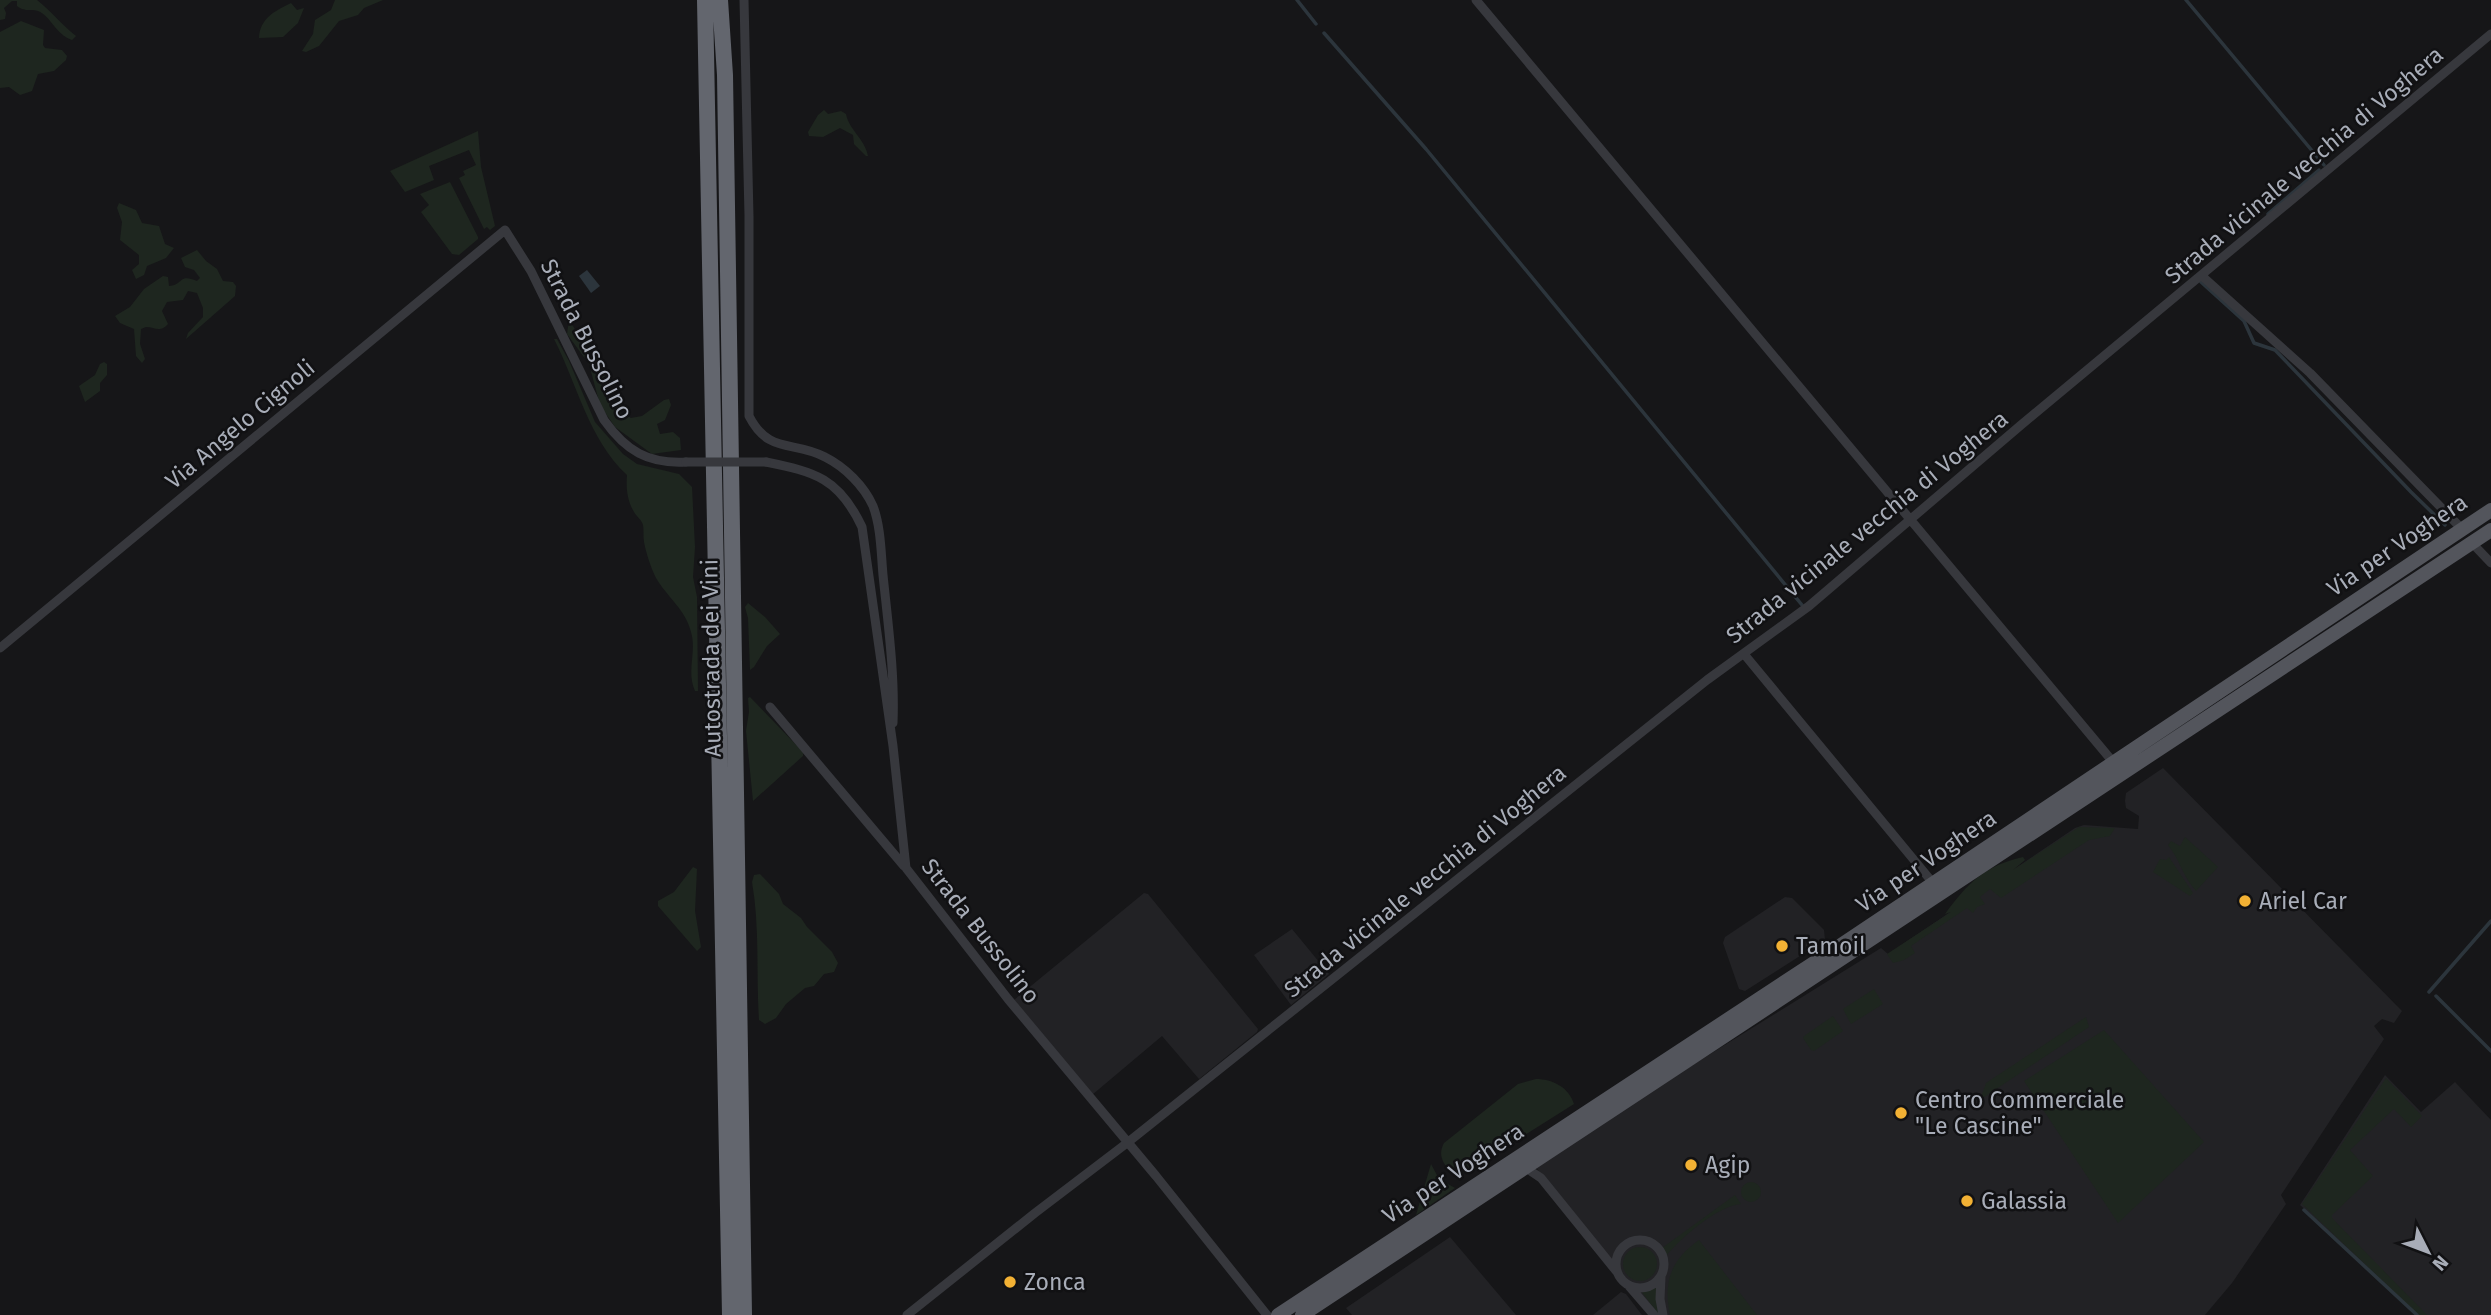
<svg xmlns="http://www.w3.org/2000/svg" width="2491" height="1315" font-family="'Fira Sans',sans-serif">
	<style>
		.built { fill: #222225 }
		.green { fill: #1e261f }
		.water { fill: #2c353c }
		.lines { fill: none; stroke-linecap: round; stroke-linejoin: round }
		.stream { stroke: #2c353c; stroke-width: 3.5 }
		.street { stroke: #37383d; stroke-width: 9 }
		.primary { stroke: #53555c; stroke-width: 14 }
		.highway { stroke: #63666e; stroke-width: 16 }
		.street-bridge { stroke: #37383d; stroke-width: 9 }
		.poi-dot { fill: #f2b134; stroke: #111113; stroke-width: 2.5 }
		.labels { text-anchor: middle; stroke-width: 5; stroke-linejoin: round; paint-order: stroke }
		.street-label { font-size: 23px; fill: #a8adb8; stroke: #111113 }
		.poi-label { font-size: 23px; fill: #a8adb8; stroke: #111113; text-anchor: start }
	</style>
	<rect width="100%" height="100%" fill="#161618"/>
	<path class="built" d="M2163,768L2402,1011L2394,1023L2382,1019L2374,1026L2384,1039L2281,1195L2286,1204L2232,1283L2205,1315H1656L1533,1164L1881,948L1888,954L2075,828L2084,825L2138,829L2139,816L2126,808L2125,801L2126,793Z
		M1144,893L1148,894L1258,1029L1257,1032L1199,1079L1162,1036L1092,1095L1014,1000Z
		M1785,897L1792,898L1824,930L1825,940L1745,991L1739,989L1723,943L1725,937Z
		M1292,929L1329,974L1291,1005L1254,955Z
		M2385,1075L2421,1112L2455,1082L2491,1120V1315H2419L2300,1205Z
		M1450,1237L1516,1315H1352L1346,1308Z
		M1621,1292L1626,1294L1642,1315H1593Z"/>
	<path class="green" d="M0,0H37C51,11 62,25 76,36L72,40C55,34 50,15 38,11C29,8 26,13 17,6V1H12L4,8L6,13L5,19L0,20Z
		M335,0H383L364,8L358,15L339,21L319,46L306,52L302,51L313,34L315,20L331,10Z
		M291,3L297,10L304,8L298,23L283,37L259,38C260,18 275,11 291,3Z
		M21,21L44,30L43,45L45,48L62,50L67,56L66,60L54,71L38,74L32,91L20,95L9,87L0,88V32Z
		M824,110L828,114L841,111L846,114C849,130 865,139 868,156H866L854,144L853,135L840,128L823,137L809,136L808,132L818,115Z
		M478,131L481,167L495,226L490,230L487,227L484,229L459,178L465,175L463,171L476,165L469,150L429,166L434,180L405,192L390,171Z
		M450,182L478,237V239L459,255L452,254L421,212L429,205L420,194Z
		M119,203L136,210L142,223L159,226L165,244L174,248L166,258L147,266L144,275L136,279L132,270L139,264V255L120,240L122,222L117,208Z
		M197,250L206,261L217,269L223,281L233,282L236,286L235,296L186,339L188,333L203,317V308L197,293L188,291L183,300L167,302L162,311L168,324C160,333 155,327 146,327L141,329L140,344L145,359L142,363L136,356L134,329L120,323L115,316L130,307L144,289L163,276L168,277L169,286C184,285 178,273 197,281L200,278L194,270L185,267L181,258Z
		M569,320L604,374L608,388L621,413L631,418L642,416L664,400L669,399L671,405L665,420L657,424L660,434L673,432L680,438L681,450L652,454L615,427L600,405L589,364L567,334Z
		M554,339H557L569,361L595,422L623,454L637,464L679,474L692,487L695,547L693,577L697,597L698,691H695C686,671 697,652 691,632C686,610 667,597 656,578C651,568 646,553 644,542C643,536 644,530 643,525C642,520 636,516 634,512C627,500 626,488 627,475C589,440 577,384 554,339Z
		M104,362L107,364V375L100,383V391L85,402L79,386L95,375L100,364Z
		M748,603L765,617L780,634L767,646L754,667L750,670L748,618L745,607Z
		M750,697L803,752V756L753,801L746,731L749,712L748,698Z
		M2079,827L2115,828L2110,836L2089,840L2001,898L1990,889L1980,897L1985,904L1977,907L1973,913L1967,908L1911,946L1915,953L1904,960L1893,963L1887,954L1951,912L1945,914C1968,883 1984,866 2023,857L2025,860L2013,870Z
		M2185,837L2218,867L2196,891C2183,877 2179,858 2168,845L2171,841L2180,846Z
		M2169,857L2193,893L2190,896L2153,872L2160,859L2166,860Z
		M693,867L697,869L695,911L701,947L697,951L658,906V901L674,892Z
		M760,874L779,894L783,904L801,918L807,927L832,952L838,963L834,972L824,974L814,986L805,988L786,1004L776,1018L765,1024L759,1020C756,974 760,928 752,882L754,875Z
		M1874,989L1883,1004L1851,1024L1843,1009Z
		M1833,1016L1843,1031L1814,1051L1811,1050L1803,1038L1804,1036Z
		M2086,1017L2089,1027L1980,1100L1986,1083Z
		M2104,1030L2204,1142L2118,1223L2024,1081Z
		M2386,1078L2422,1116L2411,1127L2394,1109L2350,1150L2373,1176L2332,1215V1218L2427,1315H2418L2302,1204Z
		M1536,1079C1552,1079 1569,1087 1574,1104L1466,1172L1460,1174L1450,1171C1442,1162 1438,1154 1444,1143L1518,1084Z
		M1431,1164L1439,1179L1455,1188L1416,1215Z
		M1741 1192a10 10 0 1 1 20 0a10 10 0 1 1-20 0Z
		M1735,1195L1741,1204C1717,1206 1681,1238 1666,1256L1662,1248Z
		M1699,1240L1757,1315H1670C1663,1281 1671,1260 1699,1240Z
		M1623 1264a17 17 0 1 1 34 0a17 17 0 1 1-34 0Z
		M1656,1286L1659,1315L1641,1291Z"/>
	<path class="water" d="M587,270L600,286L591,293L579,276Z"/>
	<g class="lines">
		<path class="stream" d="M1297,0L1316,24
			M2186,0L2324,165
			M1324,33L1426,149L1802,605
			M2268,214L2319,170
			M2201,282L2244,321L2254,343L2275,350L2411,492L2445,525
			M2429,992L2491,921
			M2436,996L2491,1051
			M2304,1210L2417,1315"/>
		<path class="street" d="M744,0L749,216V416C769,455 793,440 825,457C845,467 864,486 873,506C881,527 881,553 883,575C888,624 895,674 893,723
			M1476,0L2113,762
			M2202,276L2310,373L2462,529
			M766,462C815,472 839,478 862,527L893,746L906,868L1008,999L1156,1176L1267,1315
			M2472,543L2491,563
			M0,648L505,230L531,271L604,420C626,451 648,464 686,462
			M1744,654L1933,883
			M770,707L904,866
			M1526,1168L1541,1178L1617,1272
			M1616 1264a24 24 0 1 1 48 0a24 24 0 1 1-48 0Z
			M1661,1277L1660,1299L1663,1315
			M1629,1286L1654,1315
			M907,1315L1035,1213L1127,1143L1707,680L1809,606L2021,425L2491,34"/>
		<path class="primary" d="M1278,1315L1832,951L2491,510
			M1302,1315L2491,530"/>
		<path class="highway" d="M705,0L730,1315
			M720,0L725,75L744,1315"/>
		<path class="street-bridge" d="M686,462H766"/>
	</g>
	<g class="poi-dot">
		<circle cx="2245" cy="901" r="7"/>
		<circle cx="1782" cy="946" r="7"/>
		<circle cx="1901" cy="1113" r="7"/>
		<circle cx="1691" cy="1165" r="7"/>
		<circle cx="1967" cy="1201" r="7"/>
		<circle cx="1010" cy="1282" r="7"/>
	</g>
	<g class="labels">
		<g class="street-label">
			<text transform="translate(2304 165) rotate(-40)" y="8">Strada vicinale vecchia di Voghera</text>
			<text transform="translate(587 339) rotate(63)" y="8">Strada Bussolino</text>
			<text transform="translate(240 424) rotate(-40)" y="8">Via Angelo Cignoli</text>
			<text transform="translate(1867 527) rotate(-39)" y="8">Strada vicinale vecchia di Voghera</text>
			<text transform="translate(2397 545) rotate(-34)" y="8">Via per Voghera</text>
			<text transform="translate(711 658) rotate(-91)" y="8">Autostrada dei Vini</text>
			<text transform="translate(1926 861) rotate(-34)" y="8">Via per Voghera</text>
			<text transform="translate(1425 881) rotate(-39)" y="8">Strada vicinale vecchia di Voghera</text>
			<text transform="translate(981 931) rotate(52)" y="8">Strada Bussolino</text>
			<text transform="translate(1453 1173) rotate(-33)" y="8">Via per Voghera</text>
		</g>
		<g class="poi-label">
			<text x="2259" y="909">Ariel Car</text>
			<text x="1796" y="954">Tamoil</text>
			<text x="1915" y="1108">Centro Commerciale<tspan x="1915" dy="26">"Le Cascine"</tspan></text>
			<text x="1705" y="1173">Agip</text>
			<text x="1981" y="1209">Galassia</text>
			<text x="1024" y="1290">Zonca</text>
		</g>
	</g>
	<g transform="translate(2428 1252) rotate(132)" stroke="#111113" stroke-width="5" paint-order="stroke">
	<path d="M0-5L12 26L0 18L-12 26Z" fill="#a8adb8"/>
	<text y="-10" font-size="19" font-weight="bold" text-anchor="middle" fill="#a8adb8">N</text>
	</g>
</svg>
